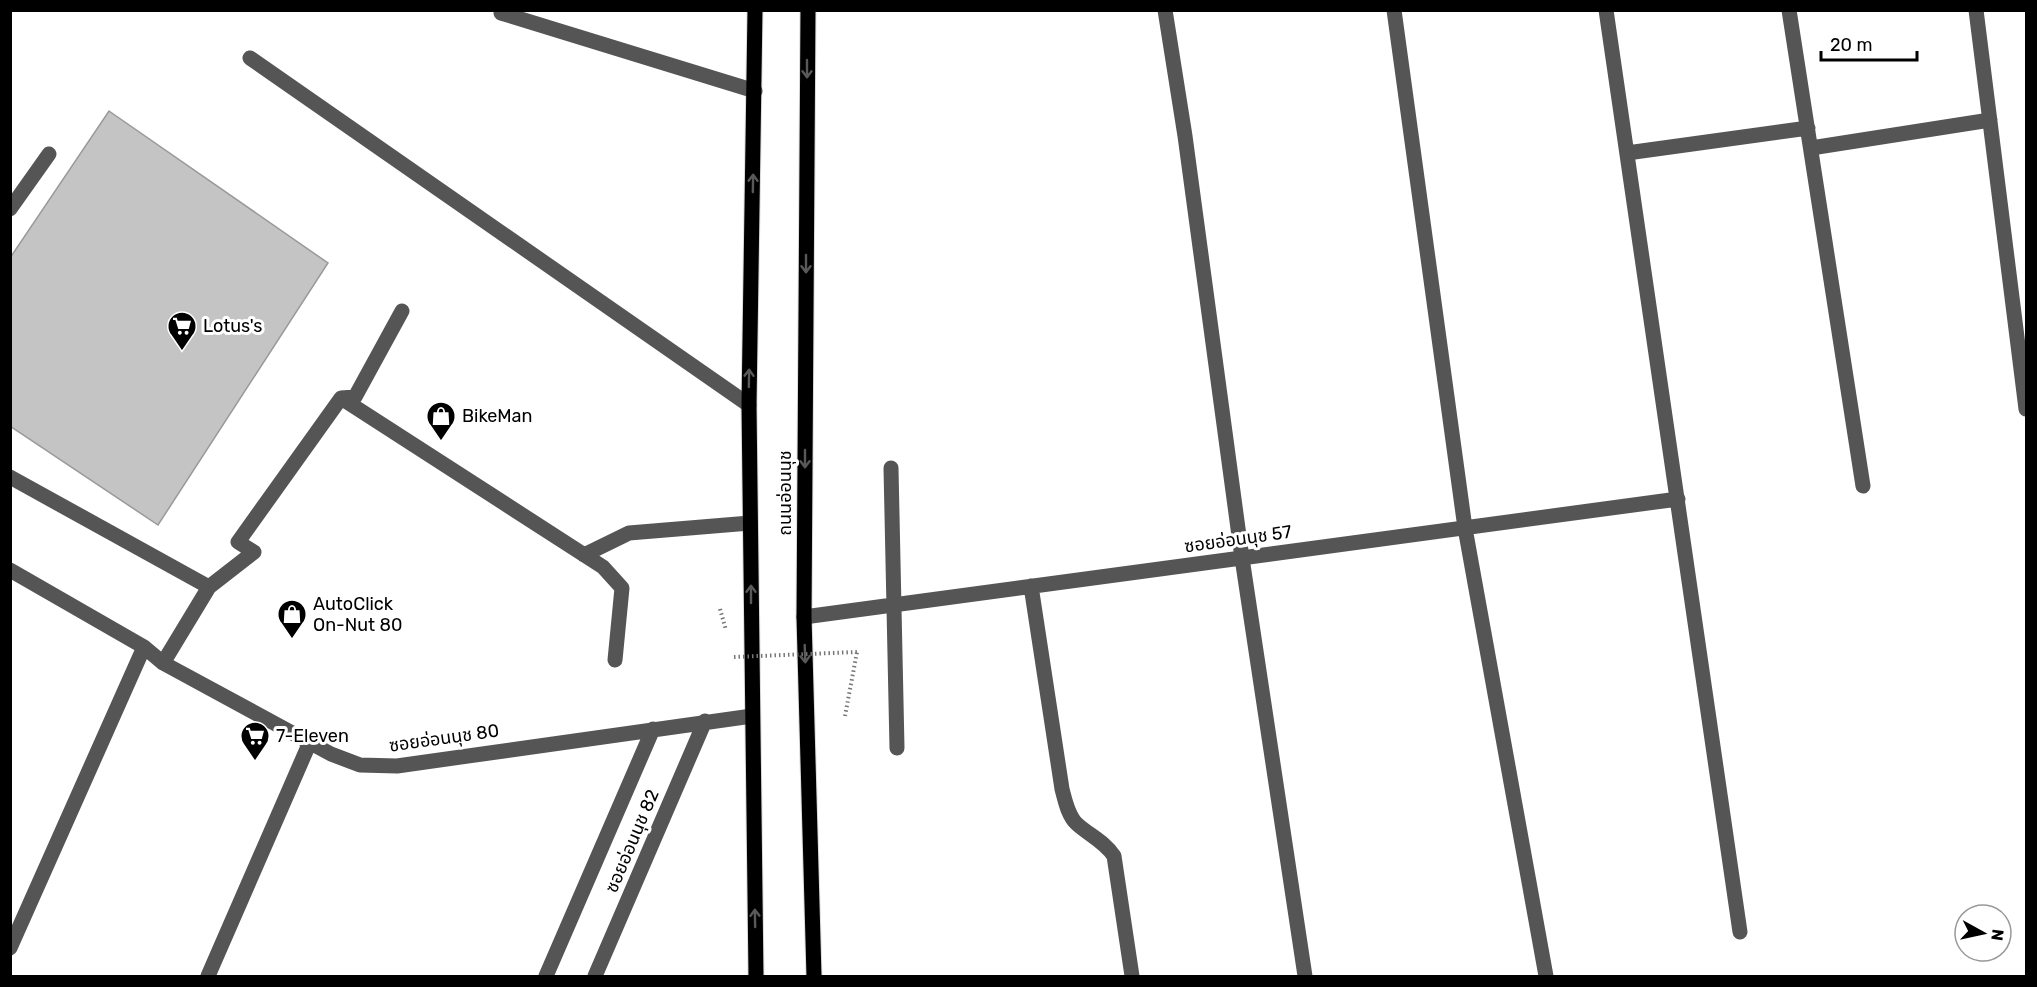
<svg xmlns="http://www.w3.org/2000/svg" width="2037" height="987" font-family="Rubik,'Noto Sans Thai',sans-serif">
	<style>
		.building { fill: #c4c4c4; stroke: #999; stroke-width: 1.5 }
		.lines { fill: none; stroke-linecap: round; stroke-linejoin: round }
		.major-casing { stroke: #dbdbdb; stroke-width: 17 }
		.path { stroke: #777; stroke-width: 4; stroke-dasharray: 1.5 3; stroke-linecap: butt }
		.minor { stroke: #555; stroke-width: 15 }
		.major { stroke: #000; stroke-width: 15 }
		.path-bridge { stroke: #777; stroke-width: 4; stroke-dasharray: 1.5 3; stroke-linecap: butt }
		.oneway { stroke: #595959 }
		.labels { text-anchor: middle; stroke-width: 6; stroke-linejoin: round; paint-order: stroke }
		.poi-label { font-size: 18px; fill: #000; stroke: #fff; text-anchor: start }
		.street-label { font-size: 18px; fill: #000; stroke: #fff }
	</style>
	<rect width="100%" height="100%" fill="#fff"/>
	<path class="building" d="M109,111L328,263L158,525L10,426V258Z"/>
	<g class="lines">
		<g class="major-casing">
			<path id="major" d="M755,10L749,405L756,976
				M808,10L804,617L814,976"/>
		</g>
		<path class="path" d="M720,609L726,630
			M845,716L857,652"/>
		<path class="minor" d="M1165,10L1185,136L1242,558L1305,976
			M1394,10L1465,528L1546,976
			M1606,10L1740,932
			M1789,10L1863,486
			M1976,10L2026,409
			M501,13L755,91
			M250,58L749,405
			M1811,148L1990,120
			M1627,153L1808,128
			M10,209L49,154
			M341,398L603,567L622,588L615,660
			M891,468L897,748
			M10,477L209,587L254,552L238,542L341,398L355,397L402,311
			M584,555L629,533L750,523
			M10,570L144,647L163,663L331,754L360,765L397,766L752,716
			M1031,586L1062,789C1065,800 1068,816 1077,824C1089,835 1105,842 1114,856L1132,976
			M804,617L1678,499
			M163,663L209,587
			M10,948L144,647
			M208,976L310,742
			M546,976L653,729
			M595,976L705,721"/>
		<use href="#major" class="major"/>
		<path class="path-bridge" d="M734,657L857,652"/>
	</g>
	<defs><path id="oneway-shaft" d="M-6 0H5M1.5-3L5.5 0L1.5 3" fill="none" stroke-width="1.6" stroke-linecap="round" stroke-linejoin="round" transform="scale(1.5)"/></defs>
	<g class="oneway">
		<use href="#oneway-shaft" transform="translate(807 69) rotate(90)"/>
		<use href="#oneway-shaft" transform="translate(753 183) rotate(-89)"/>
		<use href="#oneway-shaft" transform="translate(806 264) rotate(90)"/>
		<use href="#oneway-shaft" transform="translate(749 378) rotate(-89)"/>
		<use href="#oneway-shaft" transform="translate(805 459) rotate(90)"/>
		<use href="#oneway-shaft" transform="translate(751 594) rotate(-90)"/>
		<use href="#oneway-shaft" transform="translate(805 654) rotate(88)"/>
		<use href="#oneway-shaft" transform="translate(755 918) rotate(-91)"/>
	</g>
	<defs>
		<g id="supermarket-pin" transform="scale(1.5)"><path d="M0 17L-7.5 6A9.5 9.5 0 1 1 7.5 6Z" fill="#000" stroke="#fff"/><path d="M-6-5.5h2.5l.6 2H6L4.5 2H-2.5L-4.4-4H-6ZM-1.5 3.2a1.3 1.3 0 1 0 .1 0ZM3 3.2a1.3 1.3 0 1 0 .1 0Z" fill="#fff"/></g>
		<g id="shop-pin" transform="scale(1.5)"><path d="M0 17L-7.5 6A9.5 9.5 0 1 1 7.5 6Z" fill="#000" stroke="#fff"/><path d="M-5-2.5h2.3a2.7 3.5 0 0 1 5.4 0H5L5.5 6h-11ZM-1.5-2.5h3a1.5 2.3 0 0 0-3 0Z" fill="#fff"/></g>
	</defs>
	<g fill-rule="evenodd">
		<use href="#supermarket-pin" x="182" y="326"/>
		<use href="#shop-pin" x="441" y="416"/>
		<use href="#shop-pin" x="292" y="614"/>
		<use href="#supermarket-pin" x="255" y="736"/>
	</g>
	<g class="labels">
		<g class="poi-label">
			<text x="203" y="332">Lotus's</text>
			<text x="462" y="422">BikeMan</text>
			<text x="313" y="610">AutoClick<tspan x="313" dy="21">On-Nut 80</tspan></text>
			<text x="276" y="742">7-Eleven</text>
		</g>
		<g class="street-label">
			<text transform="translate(785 493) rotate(-90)" y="6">ถนนอ่อนนุช</text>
			<text transform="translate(1238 539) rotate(-8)" y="6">ซอยอ่อนนุช 57</text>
			<text transform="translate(444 738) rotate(-8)" y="6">ซอยอ่อนนุช 80</text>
			<text transform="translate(632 841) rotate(-67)" y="6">ซอยอ่อนนุช 82</text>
		</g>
	</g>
	<rect width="2037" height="987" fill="none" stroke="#000000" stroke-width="24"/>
	<g transform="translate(1983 933) rotate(98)"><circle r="28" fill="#ffffff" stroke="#999999" stroke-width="1.5"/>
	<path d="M0-4.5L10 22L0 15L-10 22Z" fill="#000000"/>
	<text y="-9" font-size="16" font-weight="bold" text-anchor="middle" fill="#000000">N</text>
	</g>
	<path d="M1821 51v9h96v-9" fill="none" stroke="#000000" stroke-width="3"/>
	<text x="1830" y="51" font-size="18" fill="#000000" stroke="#ffffff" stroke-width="4.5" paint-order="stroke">20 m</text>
</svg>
